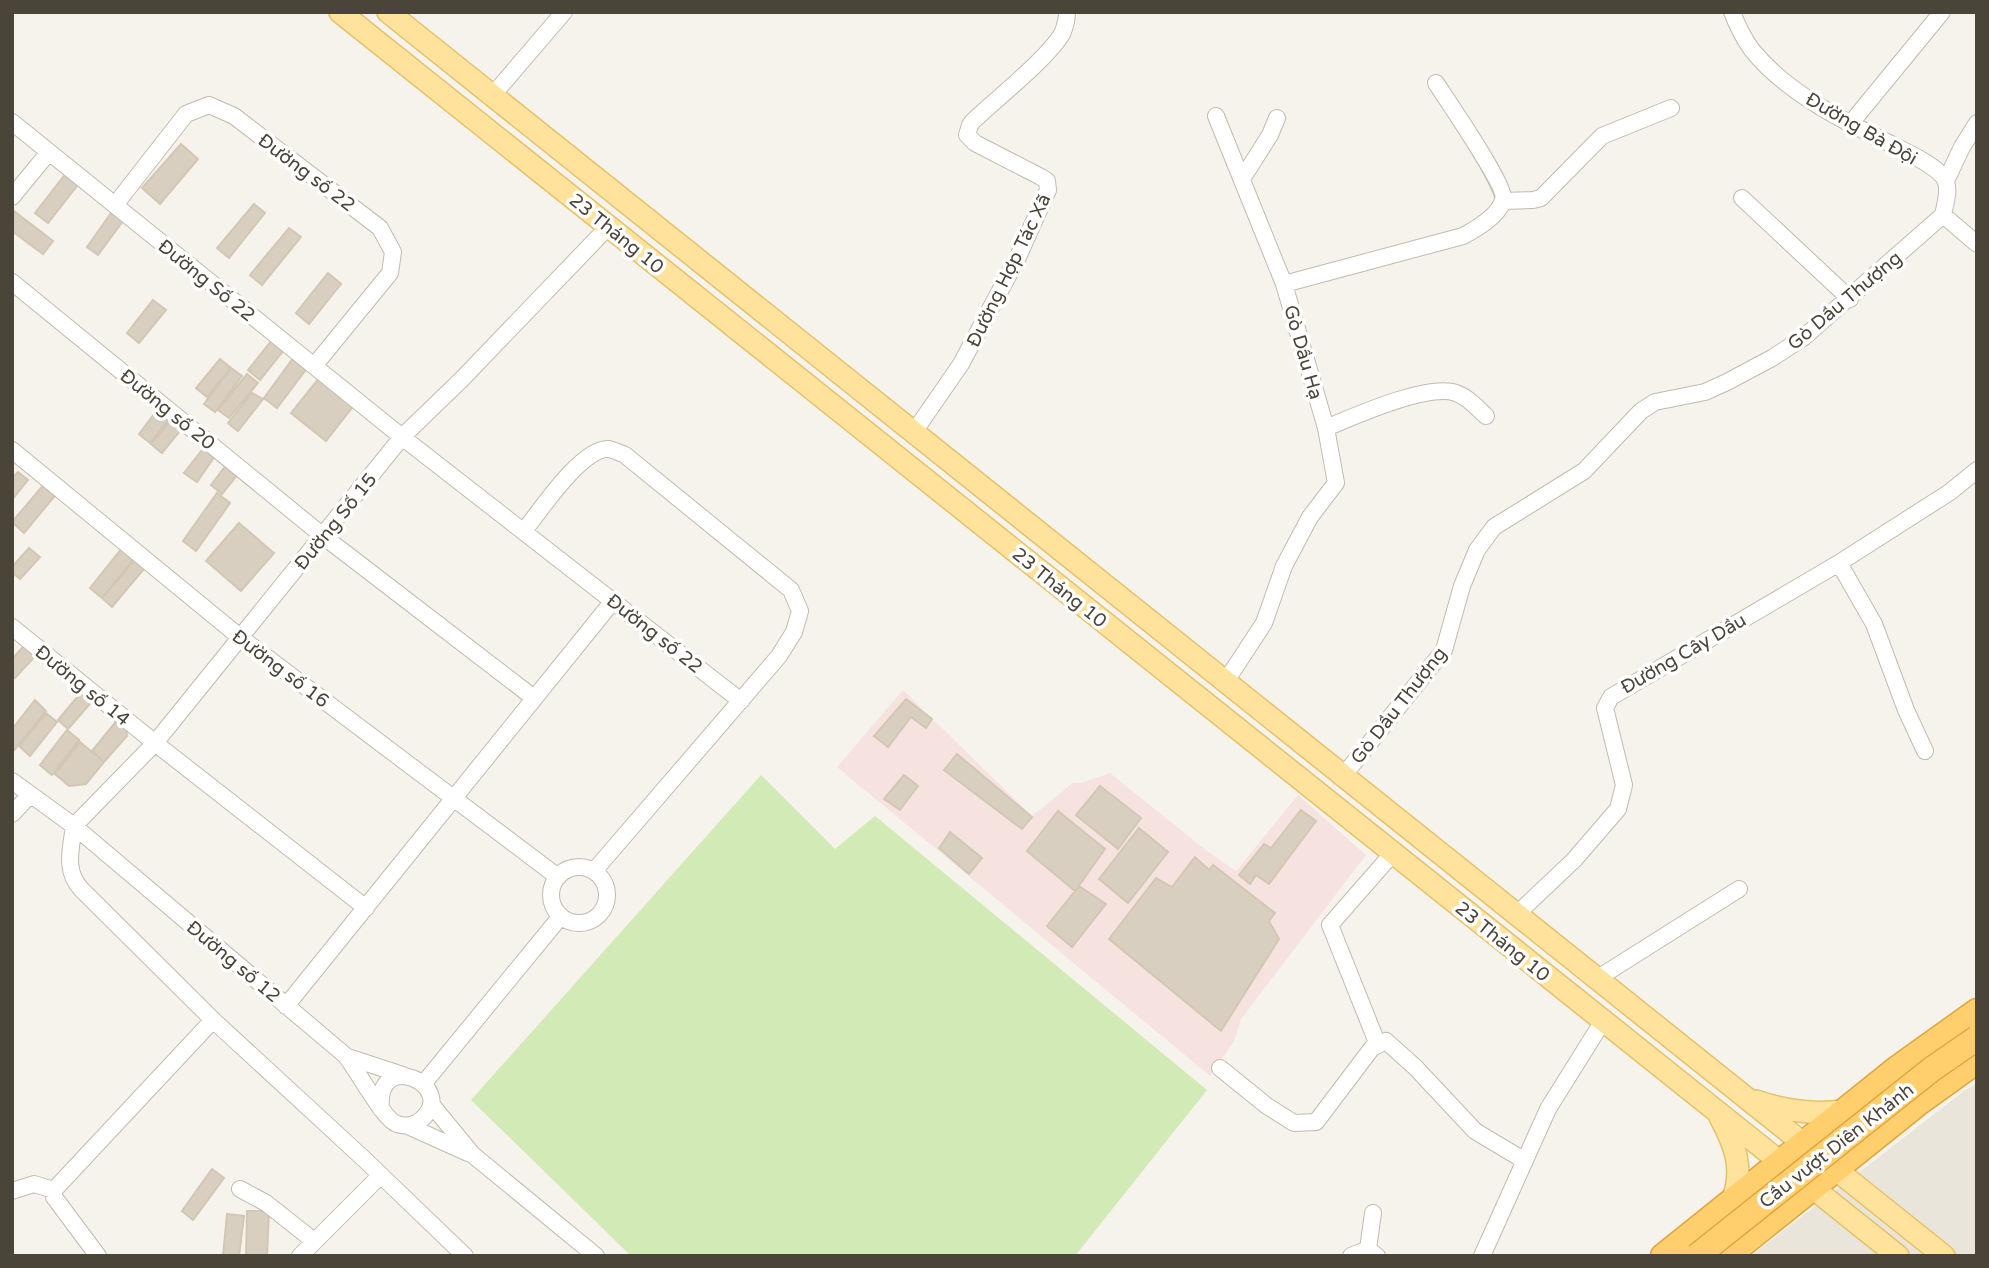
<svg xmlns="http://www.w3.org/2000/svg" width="1989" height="1268" font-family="'Varela Round',sans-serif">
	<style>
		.residential { fill: #eae5da }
		.medical { fill: #f6e3e0 }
		.green { fill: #d2eab5 }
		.building { fill: #d8cfc1; stroke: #d3c7b4; stroke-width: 2 }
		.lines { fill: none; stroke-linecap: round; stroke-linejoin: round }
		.minor-casing { stroke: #c2bbae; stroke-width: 18 }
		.major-casing { stroke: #e6c16a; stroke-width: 24 }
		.highway-casing { stroke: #e0a43c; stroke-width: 27 }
		.minor { stroke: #fff; stroke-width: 16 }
		.major { stroke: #ffe39c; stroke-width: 21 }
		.highway { stroke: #ffcf6e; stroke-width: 24 }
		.highway-bridge-casing { stroke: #e0a43c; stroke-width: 27; stroke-linecap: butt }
		.highway-bridge { stroke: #ffcf6e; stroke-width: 24 }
		.labels { text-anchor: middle; stroke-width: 7; stroke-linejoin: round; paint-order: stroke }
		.street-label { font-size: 19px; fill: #4b4439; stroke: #fff }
	</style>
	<rect width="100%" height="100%" fill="#f6f3ec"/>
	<path class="residential" d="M1977,1083V1256H1751L1964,1091Z"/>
	<path class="medical" d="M903,690L1032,816L1073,783H1082L1110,773L1207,851L1236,871L1298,795L1366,855L1241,1019L1234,1041L1210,1076L837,767Z"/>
	<path class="green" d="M761,775L835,849L875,816L1207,1090L1075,1256H631L471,1100Z"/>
	<path class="building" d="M181,144L198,159L160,204L142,188Z
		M67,172L80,182L48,223L35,213Z
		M254,204L265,213L229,258L217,248Z
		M14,211L53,241L43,254L12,231Z
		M111,213L123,221L98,255L87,247Z
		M289,228L301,237L262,285L250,275Z
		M328,273L341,284L309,324L296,313Z
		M153,300L166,310L139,343L127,333Z
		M272,340L284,350L260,380L248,370Z
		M294,357L308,367L277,408L264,398Z
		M220,359L231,368L207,397L196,388Z
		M231,368L242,376L215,412L204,404Z
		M247,374L258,383L229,418L218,410Z
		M320,377L355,404L326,441L291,413Z
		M252,393L263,399L238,431L228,423Z
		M158,409L170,418L150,443L139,434Z
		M173,417L184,426L162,453L151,444Z
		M206,445L217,453L197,482L184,473Z
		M227,464L239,473L222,494L211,485Z
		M18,472L28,480L12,500V478Z
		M46,482L58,492L24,533L12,522Z
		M217,493L230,503L196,551L183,541Z
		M239,523L274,553L241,591L206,561Z
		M126,543L138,554L102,598L90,588Z
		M29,548L40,557L20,579L12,572V567Z
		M139,555L149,563L112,607L102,598Z
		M26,644L37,654L15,678L12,675V659Z
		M84,689L95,698L68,729L58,720Z
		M906,699L932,719L926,728L911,717L888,747L874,736Z
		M35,700L46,711L12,753V729Z
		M46,713L57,722L30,756L19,746Z
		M118,719L126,724L127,736L104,762L92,751Z
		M67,730L79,740L52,775L40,765Z
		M80,742L104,762L86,784L69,786L55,774Z
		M957,754L1032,817L1022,829L944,770Z
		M904,775L918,786L900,810L884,799Z
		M1100,786L1141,818L1118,849L1076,815Z
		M1301,810L1316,821L1269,884L1256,875L1250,884L1239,875L1264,844L1271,848Z
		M1058,811L1105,849L1075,891L1027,851Z
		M1139,828L1168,852L1128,903L1099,879Z
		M950,832L982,858L969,874L939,848Z
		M1195,857L1209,870L1213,865L1275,913L1269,921L1279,939L1221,1031L1109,939L1156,878L1172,887Z
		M1079,886L1106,904L1072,947L1047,926Z
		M212,1169L224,1178L193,1220L182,1211Z
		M247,1211H269L267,1256H246Z
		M227,1214L244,1216L239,1256H223Z"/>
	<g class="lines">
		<g class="minor-casing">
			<path id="minor" d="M1732,12C1737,25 1744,39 1752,50C1785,91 1839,119 1885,141C1900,149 1935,164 1944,178C1951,188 1945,204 1943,215L1977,244
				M492,96L564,12
				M1216,116L1284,284
				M12,122L402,437L741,701
				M1851,123L1942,12
				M1242,179L1270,135L1277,118
				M1946,181L1962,147L1977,123
				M12,197L49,152
				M1742,198L1850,299
				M1503,201L1533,200L1541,198L1602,136L1671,108
				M115,205L186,114L209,105L234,116L380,228L393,252L390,273L314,366
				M12,282L323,536L534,698
				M1326,428C1355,416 1428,383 1456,393C1468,397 1477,408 1486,416
				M914,432L961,364L1018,257L1048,190L1047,181L1041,177L975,143L967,135L970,125L973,121C997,98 1046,60 1062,34C1065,27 1067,20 1067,12
				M12,450L241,638L558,877
				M524,531C540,511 582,447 609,449C614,450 620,453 625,455L791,590L800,611L794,632L779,656L594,871
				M1839,563L1874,624L1906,710L1925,751
				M12,627L155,743L366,908
				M1226,681L1264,623L1284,566L1310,517L1336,483L1326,428L1284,284L1463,236C1476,229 1499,216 1503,200C1507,187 1447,100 1436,83
				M1344,775L1444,650L1462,586L1477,550L1494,527L1584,471L1641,411L1655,402L1705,392L1727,382L1772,358L1803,338L1943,215
				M12,781L74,826L346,1056C357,1070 384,1120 397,1124C406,1127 416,1125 422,1119C459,1086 375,1047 381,1109
				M12,814L30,795
				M74,826L155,743L402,437L462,379L609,226
				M74,826C71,849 64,870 81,889L213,1020L364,1159L465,1256
				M551 895a28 28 0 1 1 56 0a28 28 0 1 1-56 0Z
				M1518,913L1574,860L1618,809L1624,785L1605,708L1611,697L1839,563L1950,492L1977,470
				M1598,978L1739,889
				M286,1006L613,601
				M1378,1045L1330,925L1393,853
				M348,1057L403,1075
				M1220,1068L1267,1106L1294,1123L1316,1122L1372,1048L1386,1041L1415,1067L1475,1131L1525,1161
				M424,1083L561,916
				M431,1104L473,1155L596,1256
				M408,1126L468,1153
				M240,1189L266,1203L314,1241
				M12,1191L34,1184L54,1190
				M1373,1213L1368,1249L1377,1256
				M98,1256L54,1197V1190L213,1020
				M300,1256L381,1175
				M1351,1256L1368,1249
				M1482,1256L1548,1109L1603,1021"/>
		</g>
		<g class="major-casing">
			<path id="major" d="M340,12L1898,1256
				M388,12L1944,1256
				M1756,1101C1785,1111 1813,1115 1843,1111
				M1720,1117C1735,1145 1744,1168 1733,1199"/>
		</g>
		<g class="highway-casing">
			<path id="highway" d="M1663,1256L1896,1069L1977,1011
				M1728,1256L1920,1102L1977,1061"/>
		</g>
		<use href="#minor" class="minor"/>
		<use href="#major" class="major"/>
		<use href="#highway" class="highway"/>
		<g class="highway-bridge-casing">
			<path id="highway-bridge" d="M1697,1256L1932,1069L1977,1038"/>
		</g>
		<use href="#highway-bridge" class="highway-bridge"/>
	</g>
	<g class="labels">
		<g class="street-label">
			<text transform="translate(1862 128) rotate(30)" y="7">Đường Bà Đội</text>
			<text transform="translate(307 172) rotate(37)" y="7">Đường số 22</text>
			<text transform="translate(617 233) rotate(39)" y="7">23 Tháng 10</text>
			<text transform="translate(1008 270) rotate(-64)" y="7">Đường Hợp Tác Xã</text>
			<text transform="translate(207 280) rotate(39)" y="7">Đường Số 22</text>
			<text transform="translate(1844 300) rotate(-40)" y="7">Gò Dầu Thượng</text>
			<text transform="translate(1304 352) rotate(74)" y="7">Gò Dầu Hạ</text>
			<text transform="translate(168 409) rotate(39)" y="7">Đường số 20</text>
			<text transform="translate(335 521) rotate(-51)" y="7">Đường Số 15</text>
			<text transform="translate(1060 587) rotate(39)" y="7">23 Tháng 10</text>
			<text transform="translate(655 633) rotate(38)" y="7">Đường số 22</text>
			<text transform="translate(1683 653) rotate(-30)" y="7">Đường Cây Dầu</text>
			<text transform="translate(281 668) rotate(37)" y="7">Đường số 16</text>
			<text transform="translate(83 685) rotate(39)" y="7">Đường số 14</text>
			<text transform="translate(1398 705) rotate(-52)" y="7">Gò Dầu Thượng</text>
			<text transform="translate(1503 941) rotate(39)" y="7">23 Tháng 10</text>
			<text transform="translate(234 961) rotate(40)" y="7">Đường số 12</text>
			<text transform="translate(1836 1145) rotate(-38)" y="7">Cầu vượt Diên Khánh</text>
		</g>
	</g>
	<rect width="1989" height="1268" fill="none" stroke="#4b4439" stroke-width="28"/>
</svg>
